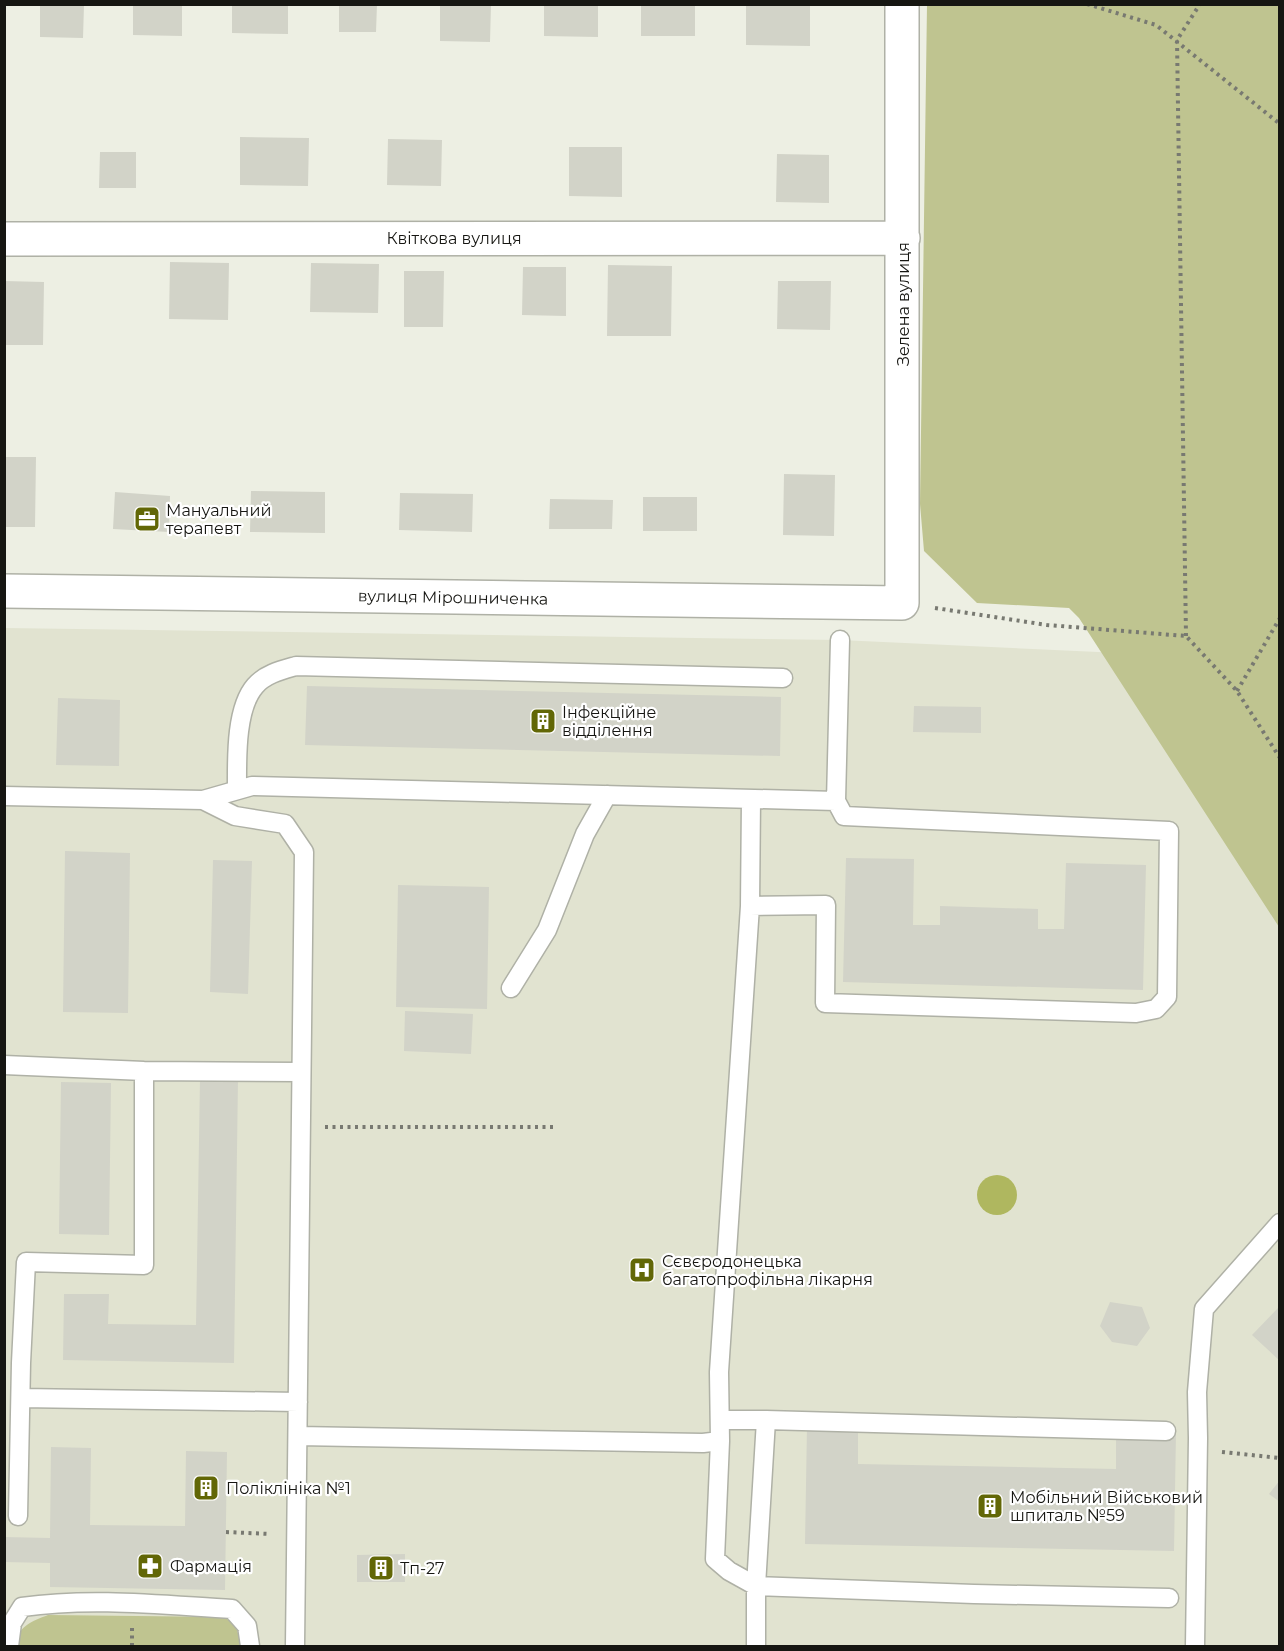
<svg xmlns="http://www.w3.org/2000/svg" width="1284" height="1651" font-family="Montserrat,sans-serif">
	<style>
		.built { fill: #e1e3d0 }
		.green { fill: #bfc490 }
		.water { fill: #afb75f }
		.building { fill: #d2d3c8 }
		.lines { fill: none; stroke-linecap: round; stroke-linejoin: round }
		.service-casing { stroke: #afb1a6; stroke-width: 21 }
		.minor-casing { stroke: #afb1a6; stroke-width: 36 }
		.path { stroke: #787971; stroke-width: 4; stroke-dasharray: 3 4.5; stroke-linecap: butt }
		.service { stroke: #fff; stroke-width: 18 }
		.minor { stroke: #fff; stroke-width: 33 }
		.labels { text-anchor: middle; stroke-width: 4.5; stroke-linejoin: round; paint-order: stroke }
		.street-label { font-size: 16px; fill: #161612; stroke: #fff }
		.poi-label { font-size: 16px; fill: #161612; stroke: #fff; text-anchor: start }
	</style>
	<rect width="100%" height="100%" fill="#edefe3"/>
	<path class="built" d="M5,628L840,640L1120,653L1279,894V1646H5Z"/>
	<path class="green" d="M927,5H1279V927L1079,618L1069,608L977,603L924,551L920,504Z
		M48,1615L224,1617L235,1624L242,1646H16C16,1627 32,1621 48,1615Z"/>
	<path class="water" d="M977 1195a20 20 0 1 1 40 0a20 20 0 1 1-40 0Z"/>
	<path class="building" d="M133,4H182V36L133,35Z
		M232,4H288V34L232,33Z
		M339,4H377L376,32H339Z
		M440,4H491L490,42L440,41Z
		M544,4H598V37L544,36Z
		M641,4H695V36H641Z
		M746,4H810V46L746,45Z
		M40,5H84L83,38L40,37Z
		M240,137L309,138L308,186L240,185Z
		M388,139L442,140L441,186L387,185Z
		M569,147H622V197L569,196Z
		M100,152H136V188H99Z
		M777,154L829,155V203L776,202Z
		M170,262L229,263L228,320L169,319Z
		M311,263L379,264L378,313L310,312Z
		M608,265L672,266L671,336H607Z
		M523,267H566V316L522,315Z
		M404,271H444L443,327H404Z
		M4,281L44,282L43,345H4Z
		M778,281H831L830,330L777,329Z
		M4,457H36L35,527H4Z
		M784,474L835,475L834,536L783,535Z
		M251,491L325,492V533L250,532Z
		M115,492L170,496L169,532L113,529Z
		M400,493L473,494L472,532L399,530Z
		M643,497H697V531H643Z
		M550,499L613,500L612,529H549Z
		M307,686L781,697L780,756L305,745Z
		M58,698L120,700L119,766L56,765Z
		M914,706L981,707V733L913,732Z
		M65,851L130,853L128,1013L63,1012Z
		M846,858L914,859L913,925H940V906L1038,909V929H1064L1066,863L1146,865L1143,990L843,982Z
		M213,860L252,861L248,994L210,992Z
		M398,885L489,887L487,1009L396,1007Z
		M405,1011L473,1014L471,1054L404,1051Z
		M200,1079H238L234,1363L63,1360L64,1294H109L108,1324L196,1325Z
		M61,1082L111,1083L109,1235L59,1234Z
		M1110,1302L1142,1307L1150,1328L1137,1346L1112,1342L1100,1326Z
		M1280,1306V1361L1252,1335Z
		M807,1426L858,1427V1464L1116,1469V1431L1176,1432L1174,1551L805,1544Z
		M51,1447L91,1448L90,1525L185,1526L186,1451L227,1452L225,1590L50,1587V1563L4,1562V1537L50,1538Z
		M1280,1480V1502L1269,1494Z
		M405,1554V1582H357V1555Z"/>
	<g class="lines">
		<g class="service-casing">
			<path id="service" d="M237,790C237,761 235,709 255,686C265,674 282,670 296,666L783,678
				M4,796L203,800L235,816L285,824L304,852L295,1646
				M751,799L750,906L719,1372L720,1441L715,1559L729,1571L756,1586L974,1594L1169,1598
				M203,800L252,786L836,801L840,640
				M750,906L826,905L825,1003L1136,1013L1156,1009L1167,997L1169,831L844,816L836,801
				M511,988L547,930L585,834L607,795
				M4,1065L144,1071L300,1072
				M21,1398L298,1402
				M720,1420H766
				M298,1436L703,1443L720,1441
				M18,1516L21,1363L26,1262L144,1265V1071
				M9,1646L12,1623L22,1607C92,1597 162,1605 232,1609L247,1626L250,1646
				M756,1646V1586L766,1420L1166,1431
				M1195,1646L1198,1438L1197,1392L1204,1309L1280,1223"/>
		</g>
		<g class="minor-casing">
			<path id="minor" d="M4,239L903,238
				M4,591L902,603V4"/>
		</g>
		<path class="path" d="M1087,4L1156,25L1280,124
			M935,608L1047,625L1186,636L1237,691L1280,758
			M1186,636L1177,40L1200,4
			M1237,691L1280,618
			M325,1127H556
			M1222,1452L1280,1458
			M226,1532L270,1534
			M132,1646V1628"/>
		<use href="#service" class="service"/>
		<use href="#minor" class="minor"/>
	</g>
	<defs>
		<g id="office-square" transform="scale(1.35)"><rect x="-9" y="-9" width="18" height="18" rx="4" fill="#626706" stroke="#fff"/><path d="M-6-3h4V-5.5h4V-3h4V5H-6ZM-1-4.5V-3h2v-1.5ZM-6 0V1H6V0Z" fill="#fff"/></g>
		<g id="building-square" transform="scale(1.35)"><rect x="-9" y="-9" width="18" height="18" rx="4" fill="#626706" stroke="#fff"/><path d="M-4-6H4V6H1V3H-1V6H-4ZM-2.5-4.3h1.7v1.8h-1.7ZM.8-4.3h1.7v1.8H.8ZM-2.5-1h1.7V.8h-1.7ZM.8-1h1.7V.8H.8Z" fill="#fff"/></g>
		<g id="hospital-square" transform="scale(1.35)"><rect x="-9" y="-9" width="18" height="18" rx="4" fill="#626706" stroke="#fff"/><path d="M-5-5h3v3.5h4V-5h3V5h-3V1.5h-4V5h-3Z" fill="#fff"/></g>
		<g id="pharmacy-square" transform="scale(1.35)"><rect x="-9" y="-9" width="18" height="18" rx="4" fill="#626706" stroke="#fff"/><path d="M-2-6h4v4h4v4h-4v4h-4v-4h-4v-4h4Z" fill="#fff"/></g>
	</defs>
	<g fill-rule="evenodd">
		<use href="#office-square" x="147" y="519"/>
		<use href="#building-square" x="543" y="721"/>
		<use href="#hospital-square" x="642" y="1270"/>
		<use href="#building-square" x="206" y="1488"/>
		<use href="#building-square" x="990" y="1506"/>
		<use href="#pharmacy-square" x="150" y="1566"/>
		<use href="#building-square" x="381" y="1568"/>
	</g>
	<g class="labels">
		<g class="street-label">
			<text x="454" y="244">Квіткова вулиця</text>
			<text transform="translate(903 304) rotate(-90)" y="6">Зелена вулиця</text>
			<text transform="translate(453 597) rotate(1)" y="6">вулиця Мірошниченка</text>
		</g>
		<g class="poi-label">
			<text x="166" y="516">Мануальний<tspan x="166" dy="18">терапевт</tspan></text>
			<text x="562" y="718">Інфекційне<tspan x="562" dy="18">відділення</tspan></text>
			<text x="662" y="1267">Сєвєродонецька<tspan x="662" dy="18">багатопрофільна лікарня</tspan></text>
			<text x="226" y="1494">Поліклініка №1</text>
			<text x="1010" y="1503">Мобільний Військовий<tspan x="1010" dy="18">шпиталь №59</tspan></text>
			<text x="170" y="1572">Фармація</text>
			<text x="400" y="1574">Тп-27</text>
		</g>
	</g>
	<rect width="1284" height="1651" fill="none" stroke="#161612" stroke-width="12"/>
</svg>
